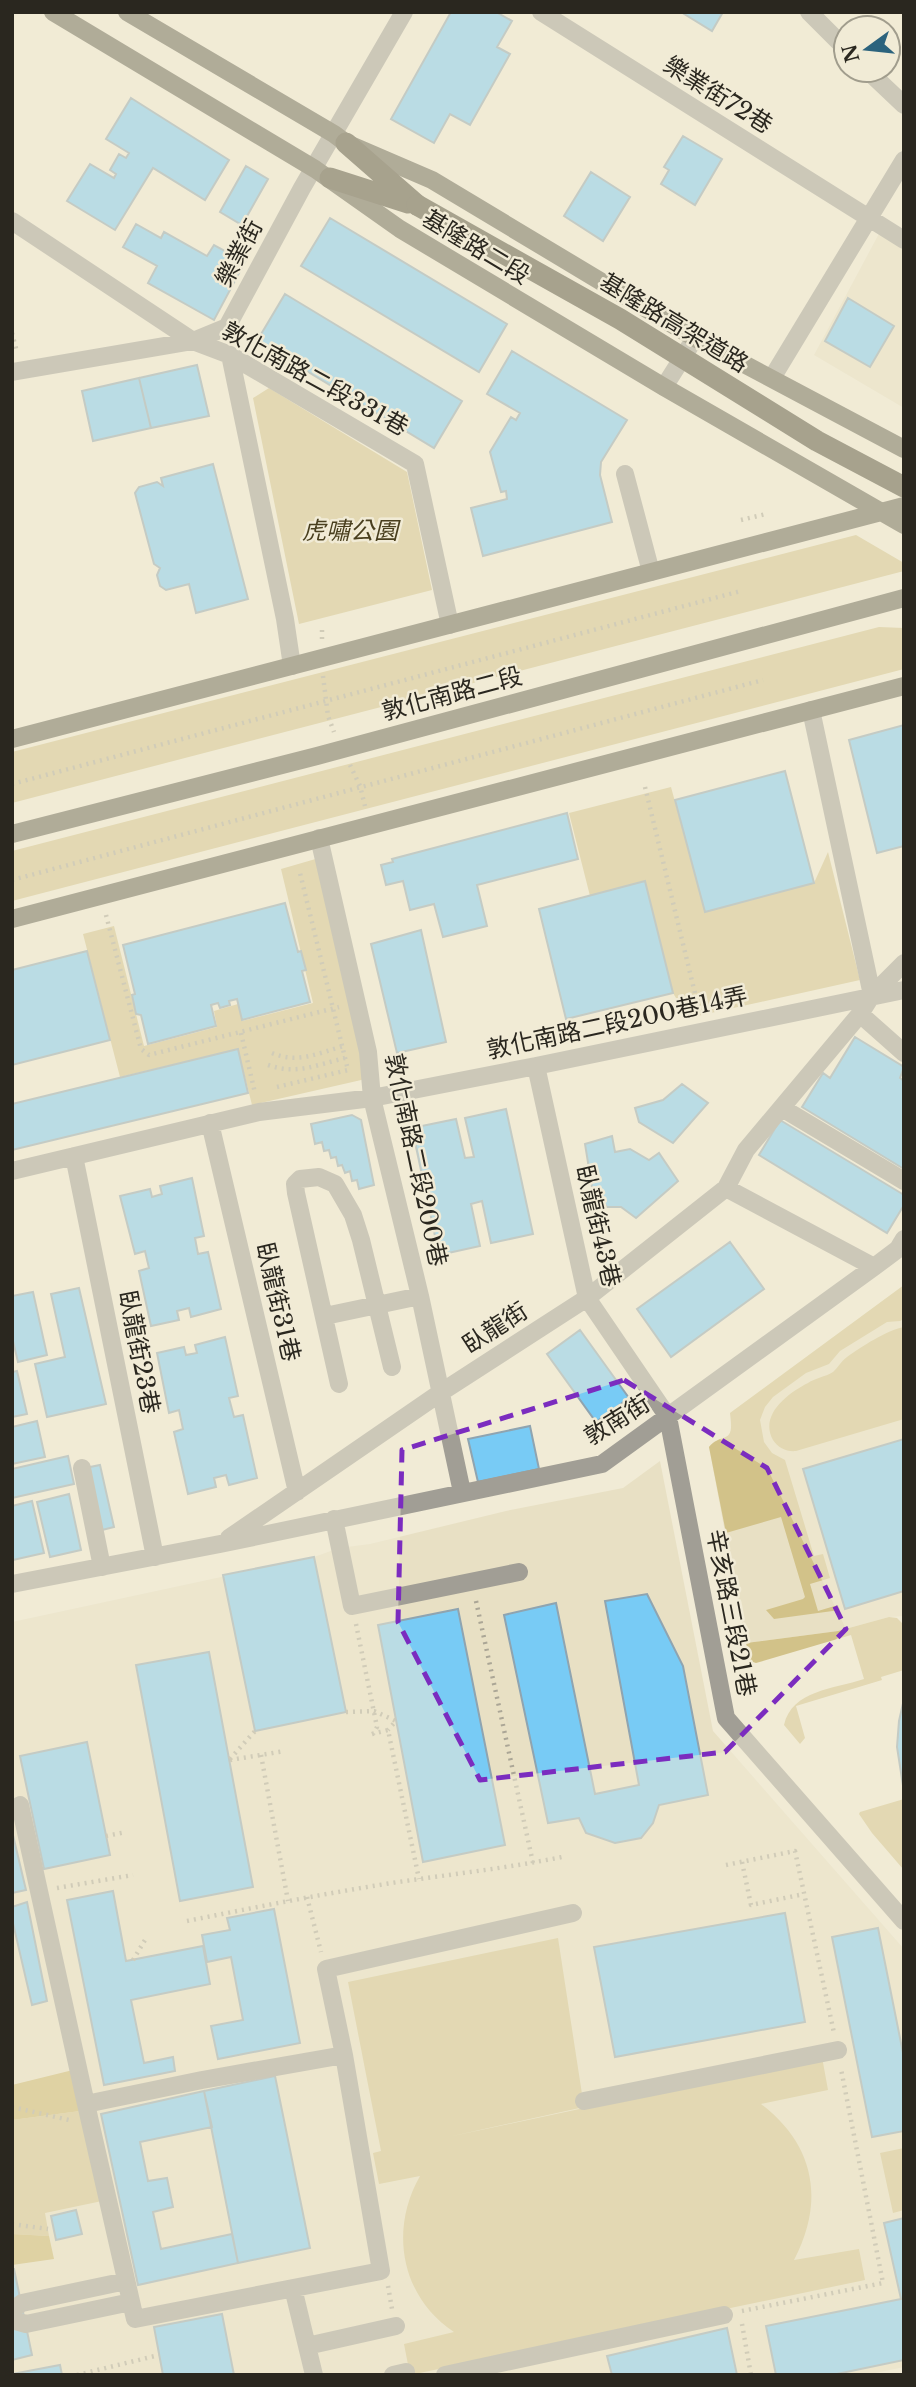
<svg xmlns="http://www.w3.org/2000/svg" width="916" height="2387" font-family="'Libre Baskerville','Noto Sans TC',serif">
	<style>
		.built { fill: #e8e0c4 }
		.green { fill: #d2c289 }
		.forest { fill: #c9b366 }
		.building { fill: #78cbf5; stroke: #8fa4b0; stroke-width: 2 }
		.lines { fill: none; stroke-linecap: round; stroke-linejoin: round }
		.path { stroke: #aba696; stroke-width: 4.5; stroke-dasharray: 2 5; stroke-linecap: butt }
		.minor { stroke: #a19e95; stroke-width: 18 }
		.major { stroke: #635f4f; stroke-width: 18 }
		.highway { stroke: #4e4937; stroke-width: 21 }
		.highway-bridge { stroke: #4e4937; stroke-width: 21 }
		.marked { fill: none; stroke: #7b2cbf; stroke-width: 5; stroke-dasharray: 14 9; stroke-linejoin: round }
		.labels { text-anchor: middle; stroke-width: 5; stroke-linejoin: round; paint-order: stroke }
		.street-label { font-size: 24px; fill: #2a271f; stroke: #f1ebd6 }
		.park-label { font-size: 24px; font-style: italic; fill: #493f1e; stroke: #f1ebd6 }
	</style>
	<rect width="100%" height="100%" fill="#f1ebd6"/>
	<path class="built" d="M882,228L904,242V408L814,355Z
		M904,1285V1616L889,1617L838,1631L746,1643L709,1447L714,1442L727,1437L731,1431L730,1413Z
		M660,1461L713,1731L904,1949V2367L866,2375H12V1622L314,1557L339,1548L370,1544L506,1511L623,1488Z"/>
	<path class="green" d="M269,388L407,472L432,590L299,624L253,398Z
		M856,535L904,563V571L12,803V752Z
		M879,627L904,628V669L12,901V851Z
		M671,787L705,912L814,883L828,852L860,980L688,1018L673,993L645,881L590,896L569,813Z
		M319,858L370,1078L252,1105L238,1049L120,1077L83,934L114,926L144,1046L217,1027L214,1011L238,1004L242,1021L313,1003L281,869Z
		M904,1285V1319L900,1321L887,1322L840,1351L829,1364L806,1373L773,1397L765,1407L760,1420L764,1442L772,1453L785,1460L814,1556L823,1554L830,1578L810,1584L818,1611L838,1605L840,1610L774,1619L766,1610L803,1599L805,1597L781,1517L726,1533L709,1447C722,1431 735,1447 730,1413Z
		M904,1327V1419L796,1451C787,1452 778,1448 773,1440C759,1415 788,1393 808,1383C815,1378 825,1377 833,1372C838,1368 841,1361 847,1357C861,1347 887,1330 904,1327Z
		M889,1617L897,1618L902,1623L904,1670L881,1677L882,1680L796,1706L805,1738L800,1744L784,1725C792,1690 834,1689 864,1679L851,1635L756,1663L750,1661L746,1643L838,1631Z
		M904,1799V1869H903L872,1833L859,1814L860,1812Z
		M558,1938L584,2107L448,2137L822,2057L828,2090L761,2104C815,2145 825,2201 794,2260L859,2249L865,2280L410,2375L404,2344L454,2332C401,2297 389,2230 420,2176L379,2184L373,2153L381,2151L348,1982Z
		M80,2111L102,2201L45,2213L49,2236L12,2234V2120Z
		M904,2148V2210L893,2213L880,2153Z"/>
	<path class="forest" d="M73,2070L80,2111L12,2120V2085Z
		M12,2234L49,2236L54,2259L12,2265Z"/>
	<path class="building" d="M451,12H496L512,21L497,47L510,54L470,125L450,114L434,143L391,119Z
		M681,12H723L712,31Z
		M131,98L229,160L205,200L153,168L115,230L67,201L90,164L114,178L116,174L110,170L119,154L126,158L129,153L106,139Z
		M683,136L722,159L695,205L661,184L669,170L664,167Z
		M246,166L268,179L242,225L220,212Z
		M591,172L630,197L603,241L564,216Z
		M330,218L507,324L479,372L301,266Z
		M136,224L161,238L164,232L207,256L214,245L245,262L214,320L148,283L157,266L123,247Z
		M285,294L462,401L434,448L257,341Z
		M848,298L894,326L870,367L825,341Z
		M512,351L627,420L601,462L600,475L612,522L483,556L471,508L507,499L506,491L501,492L490,452L511,417L516,420L520,413L487,394Z
		M197,365L209,416L151,428L139,378Z
		M139,378L151,428L93,441L82,391Z
		M213,464L248,599L196,613L189,584L166,590L160,586L157,575L160,568L154,564L135,493L139,487L157,482L163,486L161,478Z
		M904,725V846L877,853L849,740Z
		M785,771L814,883L705,912L675,800Z
		M567,813L578,859L477,885L487,926L443,937L434,904L410,910L403,881L386,885L381,865L393,862L392,859Z
		M645,881L673,993L566,1019L539,909Z
		M285,903L298,952L301,951L306,970L302,971L310,1002L242,1020L237,999L229,1001L230,1005L220,1008L218,1003L211,1005L216,1026L148,1044L141,1015L136,1014L132,995L135,994L123,945Z
		M421,930L446,1042L397,1053L371,944Z
		M87,951L110,1040L12,1065V970Z
		M855,1037L904,1067L900,1078L904,1081V1169L802,1107L823,1073L830,1078Z
		M238,1049L248,1093L12,1150V1104Z
		M682,1084L708,1103L673,1143L639,1122L635,1108L663,1100Z
		M506,1109L533,1234L491,1243L482,1201L471,1204L480,1246L439,1255L412,1128L456,1119L465,1158L474,1157L465,1118Z
		M352,1115L361,1120L374,1185L359,1189L357,1180L352,1181L350,1171L345,1173L342,1165L338,1166L336,1157L331,1158L329,1150L324,1151L322,1142L315,1144L311,1124Z
		M780,1120L904,1195V1205L887,1233L759,1155Z
		M612,1136L615,1152L630,1149L649,1160L659,1153L678,1181L636,1218L621,1207H607L592,1187L585,1144Z
		M192,1178L204,1236L195,1238L198,1254L208,1252L221,1309L191,1317L189,1308L177,1311L179,1320L151,1326L139,1271L149,1268L145,1251L135,1254L120,1196L150,1189L152,1197L162,1194L160,1186Z
		M730,1242L764,1289L671,1357L637,1309Z
		M79,1288L106,1404L47,1417L35,1364L65,1357L51,1294Z
		M33,1292L47,1355L18,1362L12,1337V1296Z
		M580,1330L629,1398L596,1422L547,1354Z
		M225,1337L238,1396L229,1398L234,1417L243,1415L257,1478L229,1485L226,1475L214,1478L216,1487L188,1494L174,1432L183,1429L179,1410L169,1413L157,1353L184,1347L186,1355L197,1353L195,1345Z
		M17,1371L27,1414L12,1417V1372Z
		M37,1421L45,1457L12,1464V1427Z
		M530,1426L539,1469L478,1482L468,1439Z
		M904,1439V1591L845,1609L803,1469Z
		M68,1456L74,1484L12,1498V1469Z
		M100,1465L114,1527L90,1533L75,1470Z
		M69,1494L81,1550L50,1557L37,1502Z
		M32,1501L44,1553L13,1560L12,1506Z
		M314,1557L346,1712L255,1731L223,1575Z
		M647,1594L683,1666L708,1795L659,1805L653,1823L641,1838L615,1843L586,1833L579,1818L548,1823L504,1615L556,1603L595,1794L639,1785L605,1601Z
		M458,1609L505,1845L423,1862L378,1625Z
		M209,1652L253,1887L180,1901L136,1665Z
		M904,1699V1792L897,1747L899,1721Z
		M87,1742L110,1855L44,1869L20,1756Z
		M12,1831L26,1890L12,1893Z
		M113,1891L126,1961L203,1946L210,1984L131,2000L144,2063L173,2057L175,2071L104,2085L67,1900Z
		M27,1902L47,2001L32,2005L12,1919V1907Z
		M274,1909L300,2043L218,2059L211,2026L243,2020L231,1957L207,1962L202,1935L230,1930L227,1918Z
		M785,1913L805,2022L615,2057L594,1947Z
		M878,1928L904,2058V2131L872,2137L832,1937Z
		M275,2076L310,2248L238,2263L204,2091Z
		M204,2091L212,2127L140,2142L148,2181L167,2178L173,2207L153,2212L161,2249L232,2234L238,2263L138,2285L101,2114Z
		M76,2210L82,2234L56,2240L51,2216Z
		M904,2218V2299H901L884,2223Z
		M12,2269H14L32,2355L12,2360Z
		M901,2299H904V2360L832,2375H776L766,2326Z
		M222,2314L234,2375H163L154,2327Z
		M727,2328L737,2375H612L607,2356Z
		M60,2365L62,2375H12V2374Z"/>
	<g class="lines">
		<path class="path" d="M12,333L17,352
			M741,520L766,514
			M322,639V626
			M323,676L328,716L334,732
			M350,765L360,786L365,806
			M12,784L741,591
			M645,787L700,1014
			M12,880L763,680
			M106,915L141,1049L149,1055L339,1007
			M241,1033L255,1093
			M272,1053C298,1064 318,1053 344,1046
			M268,1065C297,1075 316,1065 345,1058
			M277,1087L348,1070L300,873
			M476,1601L533,1863
			M356,1624L377,1727L373,1734
			M346,1712L374,1711L396,1721L388,1730
			M372,1734L388,1730L419,1879
			M261,1755L288,1901
			M230,1759L255,1731
			M230,1760L285,1751
			M106,1836L126,1832
			M742,1862L751,1905L804,1894
			M726,1865L795,1851L834,2033
			M57,1888L133,1875
			M307,1897L321,1952
			M187,1921C257,1907 327,1893 398,1882C453,1874 508,1868 562,1857
			M133,1960L145,1940
			M12,2107L69,2120
			M12,2224L48,2229
			M388,2286L392,2309
			M742,2311L883,2283L841,2069
			M742,2324L751,2375
			M77,2375L159,2355"/>
		<path class="minor" d="M541,12L904,240
			M809,12L846,49
			M867,70L904,105
			M12,221L193,341L230,355L415,464L450,625
			M230,355L285,619L292,666
			M12,372L193,341L227,327L302,188L404,12
			M772,378L904,160
			M664,387L695,338
			M625,474L651,572
			M811,710L872,995
			M319,838L368,1052L372,1098L420,1296L462,1492
			M860,1014L904,1053
			M536,1066L587,1298L668,1417L726,1718L904,1921
			M782,1108L904,1181
			M210,1123L297,1492
			M74,1156L155,1557
			M12,1171L259,1112L372,1098L536,1066L904,990
			M726,1188L874,1267
			M325,1316L420,1296
			M339,1384L296,1193L295,1184L300,1179L319,1177L335,1184L353,1215L361,1240L392,1367
			M82,1468L102,1567
			M334,1519L352,1606L519,1572
			M229,1538L440,1393L587,1298L726,1188L746,1150L860,1014L872,995L904,963
			M12,1584L220,1544L602,1464L874,1267L898,1249L904,1239
			M20,1805L86,2104
			M344,2055L202,2080L86,2104L135,2319L381,2271L344,2055L326,1969L573,1913
			M584,2101L838,2050
			M293,2288L314,2375
			M12,2310L22,2303L126,2281
			M12,2320L26,2324L131,2302
			M307,2346L396,2326
			M393,2375L406,2372
			M445,2375L724,2315"/>
		<path class="major" d="M53,12L315,169L400,229L664,387L904,525
			M127,12L334,134L346,143L432,180L695,338L904,449
			M12,739L904,506
			M12,834L317,756L904,598
			M12,919L904,686"/>
		<path class="highway" d="M346,143L417,205
			M330,178L408,203"/>
		<path class="highway-bridge" d="M417,205L620,319L817,441L904,487"/>
	</g>
	<path d="M0 0H916V2387H0ZM624,1380L767,1468L846,1629L725,1752L480,1780L398,1622L402,1450Z" fill="#f1ebd6" fill-opacity=".55" fill-rule="evenodd"/>
	<path class="marked" d="M624,1380L767,1468L846,1629L725,1752L480,1780L398,1622L402,1450Z"/>
	<g class="labels">
		<g class="street-label">
			<text transform="translate(718 95) rotate(32)" y="8">樂業街72巷</text>
			<text transform="translate(476 247) rotate(31)" y="8">基隆路二段</text>
			<text transform="translate(239 253) rotate(-62)" y="8">樂業街</text>
			<text transform="translate(674 323) rotate(31)" y="8">基隆路高架道路</text>
			<text transform="translate(315 379) rotate(29)" y="8">敦化南路二段331巷</text>
			<text transform="translate(452 694) rotate(-15)" y="8">敦化南路二段</text>
			<text transform="translate(617 1023) rotate(-12)" y="8">敦化南路二段200巷14弄</text>
			<text transform="translate(416 1160) rotate(78)" y="8">敦化南路二段200巷</text>
			<text transform="translate(598 1226) rotate(77)" y="8">臥龍街43巷</text>
			<text transform="translate(278 1302) rotate(77)" y="8">臥龍街31巷</text>
			<text transform="translate(495 1328) rotate(-33)" y="8">臥龍街</text>
			<text transform="translate(139 1352) rotate(79)" y="8">臥龍街23巷</text>
			<text transform="translate(617 1420) rotate(-32)" y="8">敦南街</text>
			<text transform="translate(731 1613) rotate(79)" y="8">辛亥路三段21巷</text>
		</g>
		<g class="park-label">
			<text x="350" y="539">虎嘯公園</text>
		</g>
	</g>
	<rect width="916" height="2387" fill="none" stroke="#2a271f" stroke-width="28"/>
	<g transform="translate(867 49) rotate(255)"><circle r="33" fill="#f1ebd6" stroke="#a19d8d" stroke-width="2"/>
	<path d="M0-5L12 26L0 18L-12 26Z" fill="#2c637d"/>
	<text y="-10" font-size="19" font-weight="bold" text-anchor="middle" fill="#2a271f">N</text>
	</g>
</svg>
